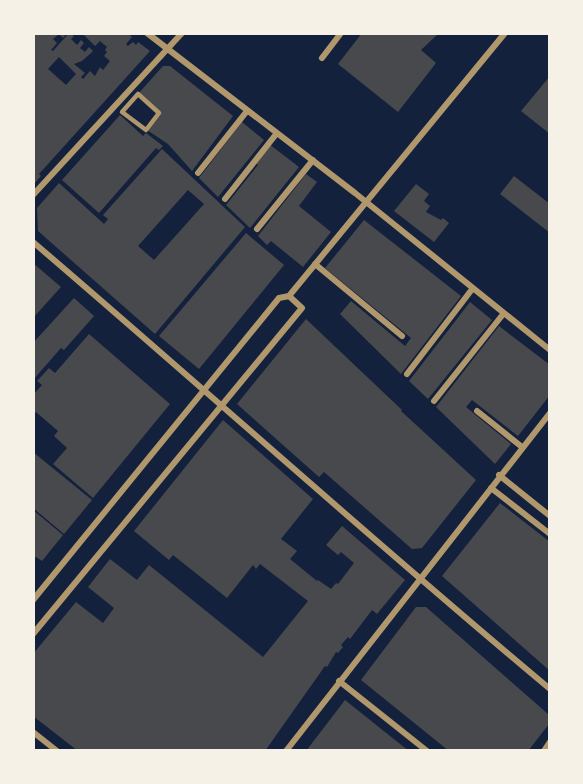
<svg xmlns="http://www.w3.org/2000/svg" width="583" height="784" font-family="'Source Sans 3',sans-serif">
	<style>
		.building { fill: #48494c; fill-rule: evenodd }
		.lines { fill: none; stroke-linecap: round; stroke-linejoin: round }
		.pedestrian { stroke: #b1986c; stroke-width: 4.5 }
		.minor { stroke: #b1986c; stroke-width: 6 }
	</style>
	<rect width="100%" height="100%" fill="#14213d"/>
	<path class="building" d="M33,33H67L63,38L59,34L53,39L57,43L51,50L53,51L69,33L74,36L71,39L77,45L81,40L84,43L80,48L85,52L89,47L93,51L91,53L82,61L74,64L85,73L81,77L83,79L90,71L95,76L100,67L103,70L110,61L104,56L107,52L105,50L107,47L100,41L95,46L82,33H127L132,37L126,44L128,46L133,42L136,45L138,42L150,51L39,174L41,176L33,185ZM59,57L76,74L66,85L48,69Z
		M362,33H439L421,50L436,63L398,112L338,64Z
		M163,66H170L233,116L192,171L168,144L147,130L160,113L138,94Z
		M550,76V134L521,111Z
		M120,115L143,136L146,133L163,146L159,150L156,148L99,213L62,180Z
		M242,122L264,140L218,197L199,178Z
		M269,144L299,167L250,228L226,205L258,165L255,162Z
		M162,149L245,227L155,334L38,231L37,208L59,183L104,224L108,219L103,215ZM188,190L204,204L154,260L138,246Z
		M306,174L317,182L299,206L331,232L303,267L271,241L267,245L258,236Z
		M514,176L550,204V233L500,194Z
		M416,184L429,194L424,201L430,206L426,212L441,220L443,218L449,223L434,242L394,211Z
		M364,220L461,296L401,374L340,314L351,301L405,346L411,338L325,268Z
		M246,233L284,265L199,369L159,336Z
		M33,263L61,287L33,318Z
		M74,298L94,316L64,350L61,348L33,380V343Z
		M470,302L492,320L428,399L409,381Z
		M306,319L402,410L401,411L476,480L422,548L412,549L324,472L319,477L237,404Z
		M499,326L550,365V395L518,436L472,400L466,407L511,444L495,464L436,407Z
		M89,334L170,404L93,498L53,464L67,448L54,436L58,431L36,412L33,415V395L42,385L37,381L49,368L55,373Z
		M223,420L313,499L281,539L297,551L290,559L317,581L318,580L331,589L336,583L338,584L354,563L341,552L338,555L326,545L342,526L405,580L377,614L372,610L350,639L348,637L341,645L343,647L338,653L336,652L327,667L325,666L265,751H78L33,716V654L76,602L103,623L114,608L88,587L110,559L137,580L149,565L263,657L308,601L260,564L256,569L253,565L227,598L173,555L169,560L134,531Z
		M33,452L92,500L64,534L33,508Z
		M500,503L550,542V671L442,576Z
		M33,510L63,535L42,561L33,555Z
		M416,607H426L548,714L549,724L528,751H449L361,680Z
		M345,700L390,736L409,751H306Z"/>
	<g class="lines">
		<path class="pedestrian" d="M138,94L159,113L146,130L122,112Z"/>
		<path class="minor" d="M147,33L355,193L550,350
			M322,58L341,33
			M198,173L247,111
			M33,195L182,33
			M225,199L277,133
			M257,229L313,160
			M33,242C206,390 375,543 550,689
			M315,264L402,336
			M407,374L473,288
			M434,401L504,313
			M477,411L522,447
			M499,475L550,516
			M491,488L550,534
			M33,600L279,298L289,296L505,33
			M33,634L302,308L289,296
			M339,681L427,751
			M33,732L57,751
			M286,751L550,413
			M544,751L550,742"/>
	</g>
	<rect width="583" height="784" fill="none" stroke="#f6f1e7" stroke-width="70"/>
</svg>
